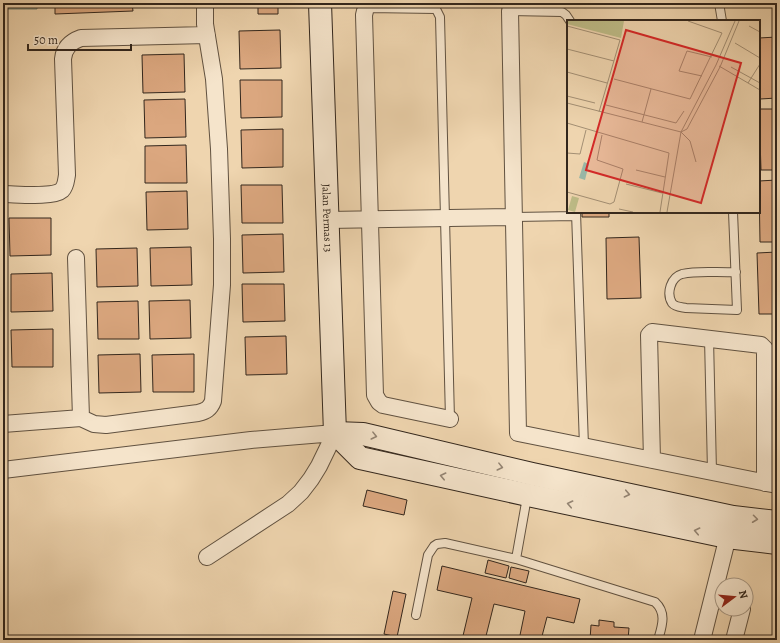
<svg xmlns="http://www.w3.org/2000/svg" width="780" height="643" font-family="Alegreya,serif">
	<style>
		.water { fill: #9ab9a9; stroke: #707e71 }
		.building { fill: #dba77f; stroke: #32261c }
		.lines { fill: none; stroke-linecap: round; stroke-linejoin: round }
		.lane-casing { stroke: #615241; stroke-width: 10 }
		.street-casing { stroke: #615241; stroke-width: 18 }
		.secondary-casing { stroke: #32261c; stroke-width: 24 }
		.lane { stroke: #f5e4cb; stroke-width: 8 }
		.street { stroke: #f5e4cb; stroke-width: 16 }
		.secondary { stroke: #f5e4cb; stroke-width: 22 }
		.oneway { stroke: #948574 }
		.labels { text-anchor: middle; stroke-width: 4; stroke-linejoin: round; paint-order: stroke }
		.street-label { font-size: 11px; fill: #32261c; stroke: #f5e4cb }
		.inset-road { fill: none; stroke: #a38f74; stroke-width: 1 }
		.view { fill: #d62828; fill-opacity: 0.15; stroke: #d62828; stroke-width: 2 }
		.inset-edge { fill: none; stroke: #32261c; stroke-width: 2 }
	</style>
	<rect width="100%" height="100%" fill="#efd5af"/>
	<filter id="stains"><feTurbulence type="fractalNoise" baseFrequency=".005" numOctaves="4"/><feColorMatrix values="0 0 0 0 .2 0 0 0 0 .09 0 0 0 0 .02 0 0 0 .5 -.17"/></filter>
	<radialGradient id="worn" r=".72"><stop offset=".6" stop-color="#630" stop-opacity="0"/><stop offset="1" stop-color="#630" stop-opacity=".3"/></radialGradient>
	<path class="water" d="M3,3H37V9H3Z"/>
	<path class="building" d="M55,3H132L133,11L55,14Z
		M258,3H278V14H258Z
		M280,30L281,68L240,69L239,31Z
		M777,37V98L760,99L759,38Z
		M184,54L185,92L143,93L142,55Z
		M240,80H282V117L241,118Z
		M185,99L186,137L145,138L144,100Z
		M759,109H777V170H761Z
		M283,129V167L242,168L241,130Z
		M186,145L187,183H145V146Z
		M777,180V242H760L759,181Z
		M241,185H282L283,223H242Z
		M187,191L188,229L147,230L146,192Z
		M582,212H609V217H582Z
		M9,218H51V255L10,256Z
		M283,234L284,272L243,273L242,235Z
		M639,237L641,298L607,299L606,238Z
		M191,247L192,285L151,286L150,248Z
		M137,248L138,286L97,287L96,249Z
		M777,252V314H759L757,253Z
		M52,273L53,311L11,312V274Z
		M242,284H284L285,321L243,322Z
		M190,300L191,338L150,339L149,301Z
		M138,301L139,339H98L97,302Z
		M53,329V367H12L11,330Z
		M286,336L287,374L246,375L245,337Z
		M140,354L141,392L99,393L98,355Z
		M194,354V392H153L152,355Z
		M367,490L407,500L404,515L363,506Z
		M488,560L509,566L506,578L485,573Z
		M442,566L580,599L574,623L547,617L541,640H519L525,611L494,604L485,640H462L472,598L437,590Z
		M511,567L529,571L526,583L509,578Z
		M393,591L406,594L397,637L384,634Z
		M599,620L614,622V627L629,628L628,640H590L591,625L599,626Z"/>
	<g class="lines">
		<g class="lane-casing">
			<path id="lane" d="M719,3L722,21
				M365,11L368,8L436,9L440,17L450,419
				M510,11L562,12L566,15L570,21
				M576,212L584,446
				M733,212L737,310L686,308C681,307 675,307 672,303C666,293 671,277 682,274C699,270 719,273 736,272
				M514,217L576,216
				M709,338L712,472
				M516,559L527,497
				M416,615L428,555L434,546L437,544L445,543L516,559L655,602C667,613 662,626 658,640"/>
		</g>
		<g class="street-casing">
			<path id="street" d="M365,11L364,15L375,395L379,402L383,405L450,419
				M510,11L518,433L777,485
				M3,194C16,194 53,198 62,190C66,186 66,180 67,175L63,59C64,48 70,42 81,38L207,35
				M328,220L514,217
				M76,258L81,418
				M3,424L81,418L94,424L106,425L198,413C206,411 210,409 213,401L222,285V239L219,149L214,79L205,24V3
				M652,460L649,335L652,332L761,345L765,349V483
				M3,470L251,440L335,433
				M207,557L288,504L301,492L311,479L319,466L335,433
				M702,640L730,528
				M734,640L742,609"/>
		</g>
		<g class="secondary-casing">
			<g id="secondary">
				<path id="s1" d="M320,3L335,433"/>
				<path d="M335,433L360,458L528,495L727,537L777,543"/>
				<path d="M335,433L363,434L532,474L733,517L777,522"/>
			</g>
		</g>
		<use href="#lane" class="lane"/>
		<use href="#street" class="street"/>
		<use href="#secondary" class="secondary"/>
	</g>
	<defs><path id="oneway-chevron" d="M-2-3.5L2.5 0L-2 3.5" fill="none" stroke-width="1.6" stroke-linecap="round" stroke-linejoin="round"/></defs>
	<g class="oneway">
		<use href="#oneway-chevron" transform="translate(374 436) rotate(14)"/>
		<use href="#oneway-chevron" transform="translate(500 467) rotate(14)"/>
		<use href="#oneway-chevron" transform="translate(443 476) rotate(-167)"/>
		<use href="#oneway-chevron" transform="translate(627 494) rotate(12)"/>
		<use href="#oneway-chevron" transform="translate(570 504) rotate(-168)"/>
		<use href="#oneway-chevron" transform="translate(755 519) rotate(7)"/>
		<use href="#oneway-chevron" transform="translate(697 531) rotate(-168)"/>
	</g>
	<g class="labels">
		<g class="street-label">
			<text dy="4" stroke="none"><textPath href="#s1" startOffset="215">Jalan Permas 13</textPath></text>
		</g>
	</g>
	<g transform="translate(567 20)">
		<rect width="193" height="193" fill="#efd5af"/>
		<path d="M0,1H57L54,18L0,4ZM5,176L12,178L8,192L1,190Z" fill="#bebc87"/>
		<path d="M17,142L22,144L18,160L12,158Z" fill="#9ab9a9"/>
		<path class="inset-road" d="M0,6L53,20L32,92M182,6L193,12M168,23L193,38M0,29L47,41M152,46L193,70M164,47L193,63M0,52L40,63M135,56L112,51L120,31L145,37M47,59L123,79L155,13L121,1M181,63L193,44M0,76L28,83M0,83L114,112M39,85L109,103L117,91M75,102L84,69M0,103L102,133L93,192M114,112L123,121L129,142M114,112L120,109L153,47L172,1M114,112L149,45L168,1M0,133L13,134L19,110M69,150L98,157M59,164L95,173M0,172L43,184L47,182L56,149L30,140L35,115M52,189L66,192M100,192L114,112"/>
		<path class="view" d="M59,10L174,43L134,183L19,150Z"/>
		<rect width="193" height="193" class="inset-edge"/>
	</g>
	<rect width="780" height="643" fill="none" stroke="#efd5af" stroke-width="16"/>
	<rect x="4" y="4" width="772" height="635" fill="none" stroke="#32261c" stroke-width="2"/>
	<rect x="8" y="8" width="764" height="627" fill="none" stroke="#32261c"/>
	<g transform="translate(734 597) rotate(74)"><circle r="19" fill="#f5e4cb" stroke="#a79885"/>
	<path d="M0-3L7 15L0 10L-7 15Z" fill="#8f2418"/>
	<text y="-6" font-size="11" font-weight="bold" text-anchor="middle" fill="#32261c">N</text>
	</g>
	<path d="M28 44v6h103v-6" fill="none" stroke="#32261c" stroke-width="2"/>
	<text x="34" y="44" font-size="12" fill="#32261c" stroke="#f5e4cb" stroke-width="3" paint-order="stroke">50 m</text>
	<rect width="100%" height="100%" filter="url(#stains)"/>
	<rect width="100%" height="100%" fill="url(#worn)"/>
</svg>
